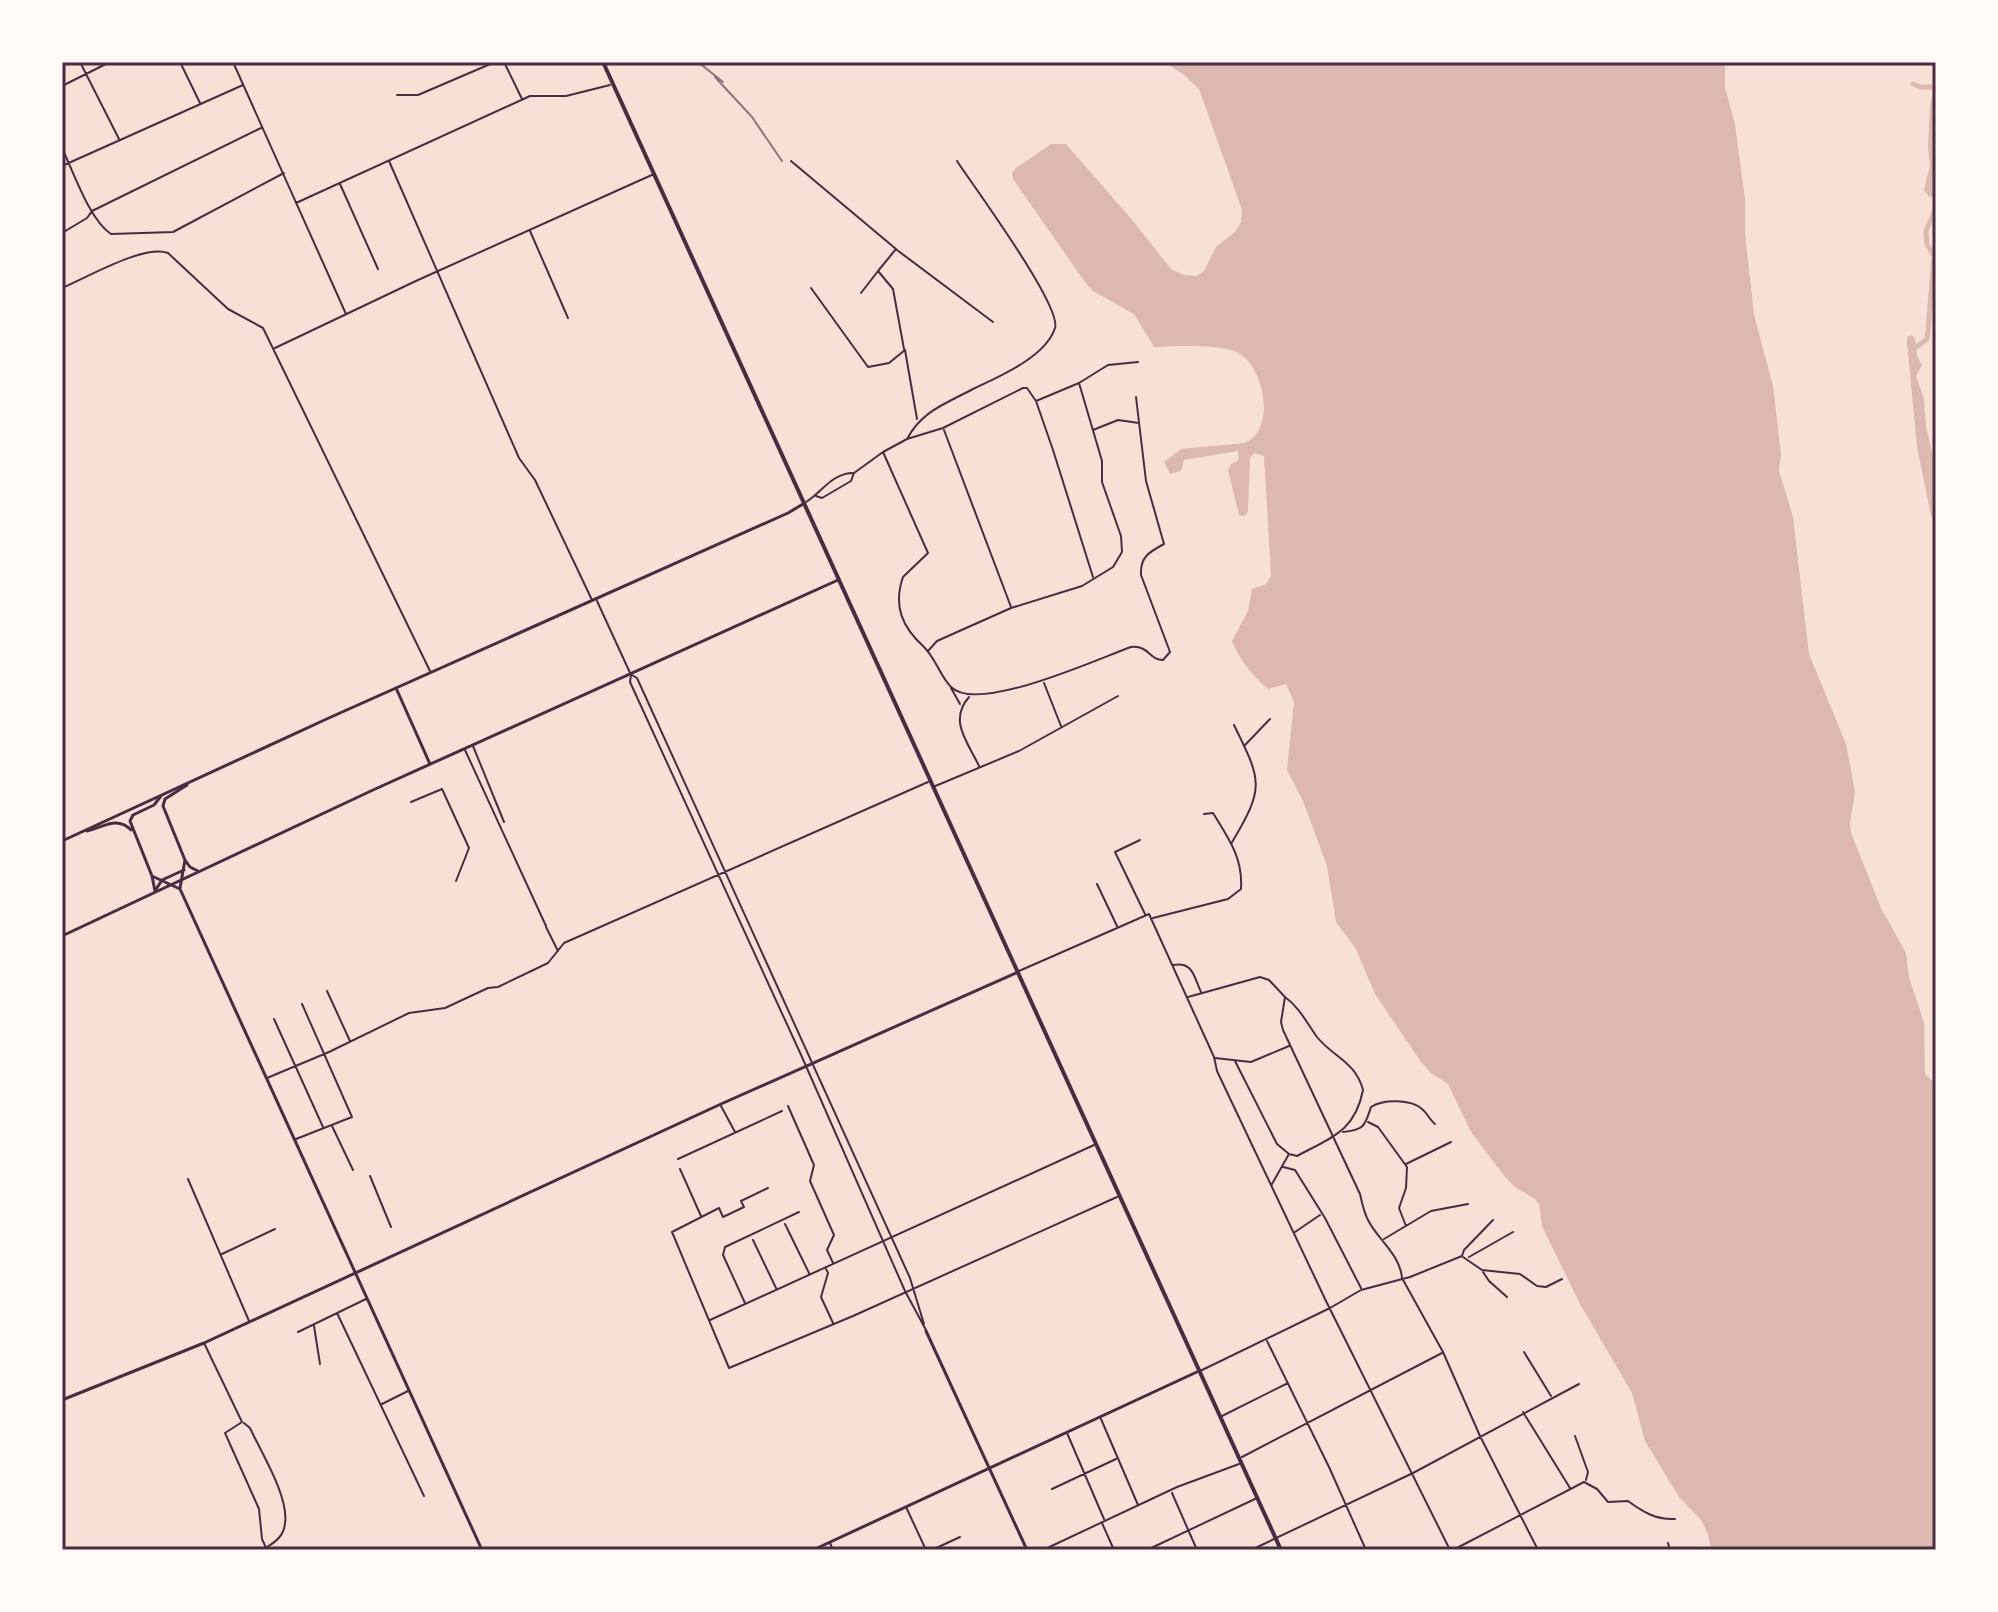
<svg xmlns="http://www.w3.org/2000/svg" width="1998" height="1612" font-family="'Open Sans',sans-serif">
	<style>
		.water { fill: #dcb8b0 }
		.lines { fill: none; stroke-linecap: round; stroke-linejoin: round }
		.canal { stroke: #dcb8b0; stroke-width: 5 }
		.pedestrian { stroke: #4a2c40; stroke-width: 2 }
		.minor { stroke: #4a2c40; stroke-width: 2 }
		.tertiary { stroke: #4a2c40; stroke-width: 3 }
		.secondary { stroke: #4a2c40; stroke-width: 3 }
		.primary { stroke: #4a2c40; stroke-width: 4 }
		.rail { stroke: #8f747c; stroke-width: 2 }
		.neatline { fill: none; stroke: #4a2c40; stroke-width: 3 }
	</style>
	<rect width="100%" height="100%" fill="#f7e1d7"/>
	<path class="water" d="M1164,62H1725V88L1735,124L1745,199V233L1754,315L1773,386L1781,454L1779,471L1793,517L1809,654L1846,744L1855,792L1850,823L1851,833L1881,908L1906,953L1909,977L1924,1023L1925,1074L1936,1084V1550H1711L1708,1534L1701,1520L1679,1497L1645,1441L1632,1393L1580,1304L1542,1226L1539,1204L1535,1199L1515,1187L1505,1177L1471,1132L1448,1084L1431,1073L1421,1062L1375,994L1356,949L1336,922L1327,866L1303,801L1287,770L1294,702L1286,684L1268,689C1252,675 1240,661 1232,641L1248,611L1252,589L1266,584L1271,576L1264,456L1254,453L1250,458L1248,511L1246,515L1242,516L1239,515L1228,470L1231,464L1239,460L1238,451L1184,460L1181,471L1170,474L1164,462L1181,449L1244,443C1278,432 1264,361 1234,351C1213,344 1177,346 1154,347L1134,314L1093,291L1087,285L1013,179L1012,173L1016,168L1051,144H1066L1133,221L1171,269L1184,275L1197,276L1204,271L1216,247L1236,231L1241,222L1242,210L1199,89L1183,74Z
		M1936,73V195L1930,197L1924,190L1930,165L1928,148L1930,105Z
		M1911,335L1915,338L1917,356L1922,365L1916,376L1924,399L1926,426L1936,470V528L1931,515L1917,447L1907,343V337Z"/>
	<g class="lines">
		<path class="canal" d="M1913,84L1921,87H1936
			M1915,348L1927,339L1928,331L1934,256L1927,244L1926,231L1936,208"/>
		<path class="pedestrian" d="M465,750L546,926"/>
		<path class="minor" d="M80,62L119,139
			M180,62L200,103
			M233,62L346,314
			M504,62L522,99
			M62,86L110,62
			M397,95H418L495,62
			M62,148C73,171 90,221 111,234L173,232L284,173
			M389,161L519,458L535,480L592,600
			M791,161L896,249L878,271
			M62,166L243,85
			M340,184L378,269
			M296,203L530,96H566L610,85
			M530,231L568,318
			M62,233L87,218L92,211L261,128
			M897,250L993,322
			M62,288C86,278 144,244 168,253L228,309L263,328L430,671
			M811,288L868,367L889,363L905,350L917,419
			M861,293L878,271L893,289L904,349
			M275,348L418,280L654,174
			M1036,401L1079,383L1108,365L1138,362
			M944,430L1011,607
			M1093,430L1118,420L1139,423
			M907,439C922,411 945,404 973,389C998,377 1046,357 1055,328C1062,306 974,187 957,161
			M883,452L928,553L903,577C893,606 902,627 924,647C936,659 940,676 951,687C978,714 1097,659 1131,647C1149,645 1149,660 1163,660L1170,652L1141,575C1140,557 1149,552 1164,544L1146,481L1136,397
			M816,496L822,498L851,481L854,473L883,452L907,439L943,428L1023,388H1027L1036,401L1053,450L1093,577
			M806,502C821,493 832,473 853,473
			M597,601L631,675L630,682L802,1057L905,1291L926,1330
			M928,651L937,641L1011,608L1082,586L1113,567L1122,552L1121,536L1102,482V461L1079,383
			M632,675L637,678L910,1278L924,1324
			M1044,683L1061,726
			M951,688L960,704
			M969,697C948,721 968,742 979,766
			M1245,745L1270,719
			M473,746L504,822
			M933,787L1019,751L1118,696
			M411,802L442,789L469,848L456,881
			M1140,840L1115,852L1145,914
			M1231,844C1265,787 1262,782 1234,725
			M1097,884L1117,926
			M1153,918L1228,899L1241,889C1243,858 1229,839 1213,813L1204,814
			M546,927L558,951
			M1173,965C1193,961 1194,977 1201,992
			M1019,971L1149,914L1214,1057L1217,1071L1326,1301L1450,1550
			M327,991L350,1041
			M1188,997L1260,977L1269,980L1285,997L1281,1022L1283,1030L1360,1194C1362,1203 1364,1213 1368,1220C1378,1240 1400,1254 1402,1278L1443,1352L1480,1436L1538,1550
			M274,1019L323,1127
			M1215,1058L1251,1062L1289,1046
			M1235,1061L1277,1144L1289,1154
			M267,1078L329,1052L409,1013L445,1008L488,988L498,987L548,963L564,943L928,782
			M721,1106L735,1132
			M788,1106L814,1165L810,1181L834,1235L827,1250L833,1263
			M1368,1122L1378,1127L1407,1167L1406,1188L1399,1208L1406,1226
			M332,1126L353,1170
			M1343,1132C1365,1130 1365,1125 1371,1107C1383,1099 1411,1099 1422,1109C1427,1113 1430,1120 1435,1124
			M296,1139L352,1117L302,1004
			M678,1159L782,1111
			M1406,1164L1451,1142
			M1283,1167L1295,1170L1325,1218L1361,1288
			M680,1169L701,1216
			M370,1176L391,1227
			M188,1179L249,1321
			M1272,1184L1289,1154L1297,1156C1330,1138 1355,1132 1363,1090C1356,1062 1333,1057 1317,1037C1307,1023 1299,1007 1285,997
			M768,1188L741,1201L744,1207L723,1217L719,1208L672,1232L729,1368L853,1316L1117,1197
			M785,1224L809,1273
			M1295,1232L1320,1215
			M1384,1239L1431,1211L1468,1204
			M753,1240L776,1288
			M222,1254L275,1229
			M1463,1257L1482,1270L1520,1274L1537,1286L1546,1287L1562,1279
			M1469,1257L1513,1232
			M826,1269L828,1273L821,1297L833,1323
			M1483,1272L1489,1281L1507,1297
			M745,1303L723,1255L725,1247L799,1212
			M337,1313L424,1496
			M710,1320L1094,1145
			M314,1326L320,1364
			M298,1332L366,1299
			M1267,1341L1329,1467L1366,1550
			M204,1343L242,1422L225,1433L259,1509L262,1539L267,1550
			M1524,1352L1551,1396
			M1200,1371L1330,1308L1361,1290L1410,1277L1462,1256L1464,1250L1493,1220
			M382,1404L408,1391
			M1523,1412L1570,1488
			M1220,1417L1288,1383
			M1101,1419L1138,1505
			M244,1423L250,1428C261,1452 289,1497 285,1523C284,1535 277,1541 267,1547
			M1067,1433L1104,1519
			M1575,1436L1588,1472L1586,1480
			M1242,1457L1442,1353
			M1052,1489L1116,1459
			M1172,1493L1197,1550
			M906,1507L926,1550
			M1102,1523L1114,1550
			M830,1543L833,1550
			M1668,1543L1670,1550
			M932,1550L960,1537
			M1043,1550L1177,1487L1239,1464
			M1147,1550L1257,1498
			M1251,1550L1413,1473L1579,1384
			M1453,1550L1584,1482L1597,1489L1608,1502L1628,1501C1643,1512 1656,1520 1675,1519"/>
		<path class="tertiary" d="M187,785L165,799L163,806L185,860L190,867L198,871
			M87,831C104,827 117,816 131,830
			M152,876L180,889
			M180,888L185,860
			M180,889L482,1550
			M155,891L152,876L130,821L133,815L154,805L161,796
			M155,891L162,880L184,870
			M926,1331L1027,1550
			M62,1400L204,1343L721,1104L1018,972
			M813,1550L1199,1371"/>
		<path class="secondary" d="M396,688L430,764
			M62,841L331,717L788,513L803,504
			M62,936L373,790L838,580"/>
		<path class="primary" d="M603,62L1281,1550"/>
		<path class="rail" d="M698,62L723,82
			M715,77L752,117L782,161"/>
	</g>
	<rect width="1998" height="1612" fill="none" stroke="#fffaf5" stroke-width="128"/>
	<rect x="64" y="64" width="1870" height="1484" class="neatline"/>
</svg>
